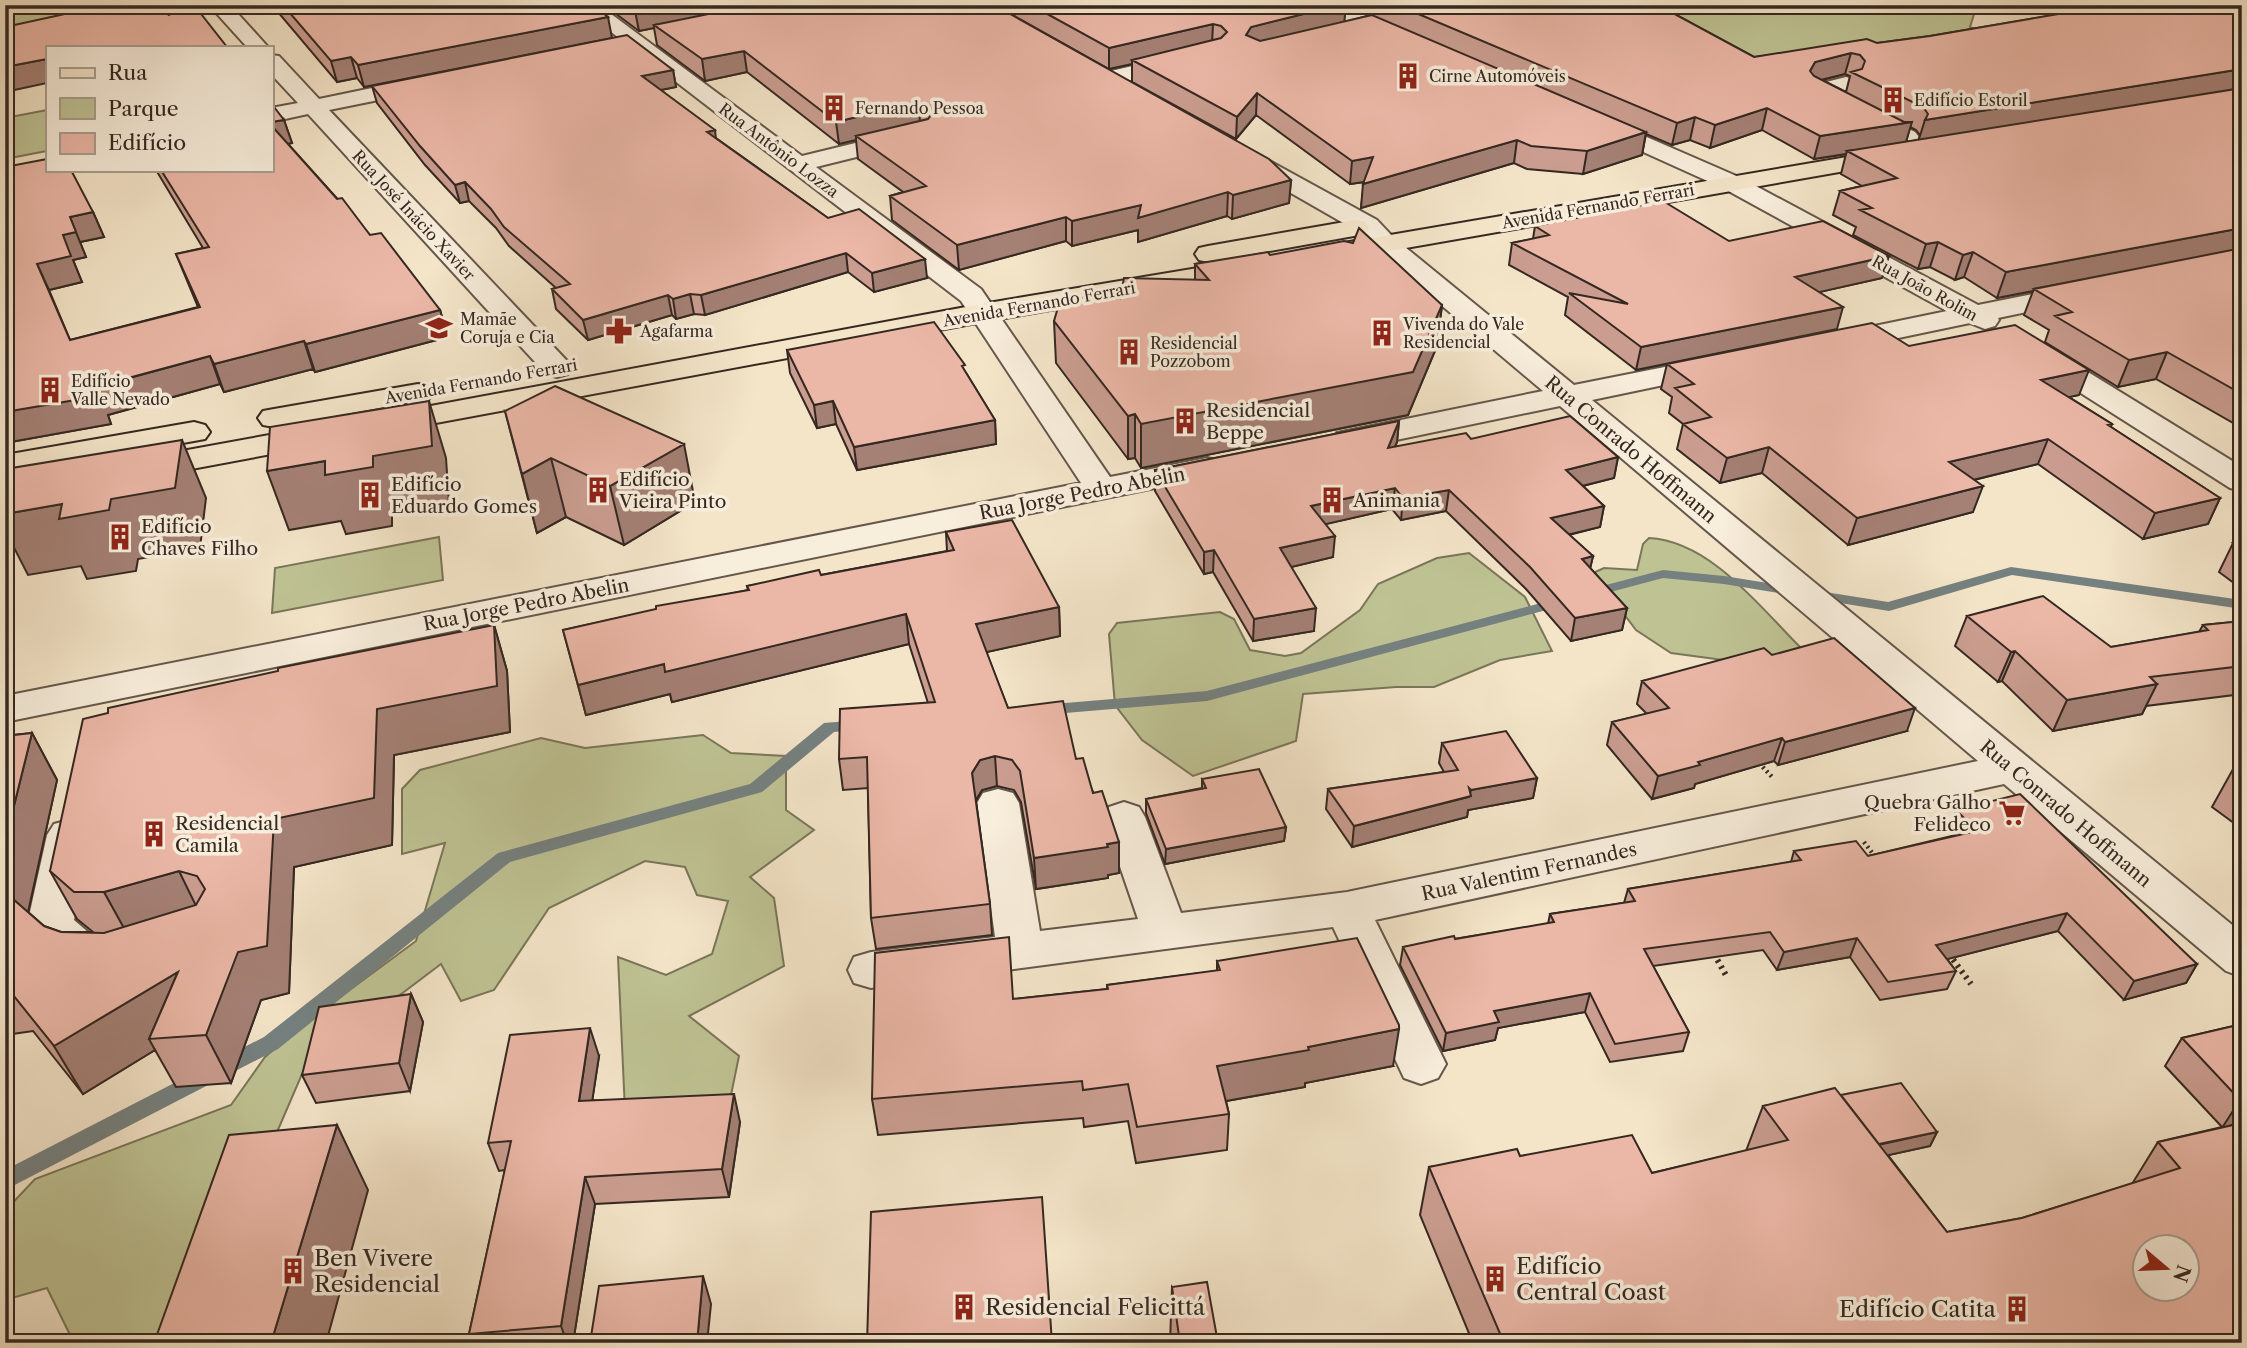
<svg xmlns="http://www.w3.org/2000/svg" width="2247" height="1348" font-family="'Libre Caslon Text',serif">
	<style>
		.green { fill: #bfc394; stroke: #7a765a; stroke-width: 2 }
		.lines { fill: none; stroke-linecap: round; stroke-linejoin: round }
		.stream { fill: #758180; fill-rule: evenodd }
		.minor-casing { stroke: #65574b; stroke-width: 4 }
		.major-casing { stroke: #352821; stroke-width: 4 }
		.path-far1 { stroke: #352821; stroke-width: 4.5; stroke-dasharray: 2 3.5; stroke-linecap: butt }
		.path { stroke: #352821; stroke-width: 6; stroke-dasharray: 2.5 4.5; stroke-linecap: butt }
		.minor { fill: #f8eedc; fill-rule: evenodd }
		.major { fill: #f4e5c9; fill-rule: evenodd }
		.wall { fill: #ca9d90; stroke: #352821; stroke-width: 2; fill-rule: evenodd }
		.shaded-wall { fill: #a48075; stroke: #352821; stroke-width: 2 }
		.building { fill: #ebb7a7; stroke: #352821; stroke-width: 2; fill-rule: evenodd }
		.labels { text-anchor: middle; stroke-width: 7; stroke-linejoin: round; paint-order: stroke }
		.far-poi-label { font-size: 16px; fill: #352821; stroke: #f8eedc; text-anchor: start }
		.far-street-label { font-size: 16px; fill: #352821; stroke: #f8eedc }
		.poi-label { font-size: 19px; fill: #352821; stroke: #f8eedc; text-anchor: start }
		.street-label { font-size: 19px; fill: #352821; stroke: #f8eedc }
		.near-poi-label { font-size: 23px; fill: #352821; stroke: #f8eedc; text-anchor: start }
	</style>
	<rect width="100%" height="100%" fill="#f4e5c9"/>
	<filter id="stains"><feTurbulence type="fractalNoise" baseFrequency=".00286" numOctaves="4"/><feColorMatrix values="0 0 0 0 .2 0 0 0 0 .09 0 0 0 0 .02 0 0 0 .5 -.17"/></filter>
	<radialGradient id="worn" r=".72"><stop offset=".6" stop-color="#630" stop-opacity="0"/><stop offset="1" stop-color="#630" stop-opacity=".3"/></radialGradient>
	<path class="green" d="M5,5H119L5,27Z
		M1669,5H1994L1975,11L1970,27L1977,30L1761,70L1660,12L1674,8Z
		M47,110V151L5,159V118Z
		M439,537L443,580L272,613L275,568Z
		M1649,538C1710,541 1760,607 1801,648L1768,666L1671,653L1636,630L1593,573L1604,568L1637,570L1643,544Z
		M1469,553L1525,597L1552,651L1500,660L1434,687H1396L1303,694L1296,741L1193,776L1142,740L1115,705L1109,634L1117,623L1220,612L1234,619L1250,650L1285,656L1301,653L1360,610L1378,584L1437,558Z
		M703,735L731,753L786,756V810L814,830L750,877L774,898L784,966L689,1016L739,1056L730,1100L625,1111L618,957L666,975L712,954L728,901L697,895L685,867L645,861L549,908L494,990L461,1001L441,964L380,1010L324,1023L252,1190L176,1343H74L47,1288L5,1300V1211L35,1179L231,1105L265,1057L305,1023L416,941L445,843L402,854V789L420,770L541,738L585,748Z"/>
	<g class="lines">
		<path class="stream" d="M2011,567L2242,600V609L2012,575L1889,611L1724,584L1663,578L1588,598L1581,594L1583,591L1663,570L1724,576L1888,602Z
			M1560,598L1565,599L1567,602L1565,605L1207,701L1042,715L1034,710L1042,705L1207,691Z
			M860,720L868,725L866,729L834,732L762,792L510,862L278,1049L5,1190V1170L264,1037L498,853L750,784L824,723Z"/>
		<g class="minor-casing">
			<path id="minor" d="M209,5H230L268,47H247Z
				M576,5H599L802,156L909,130L917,132L921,137L917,142L816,167L981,289L1110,477L1207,458L1219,461L1223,468L1219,475L5,722V696L1081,483L961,301Z
				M1314,5H1341L1410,35L1413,39L1410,43H1396L1317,9Z
				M1184,54L1192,55L1195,60L1192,65L1106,86L1098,84L1095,79L1098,74Z
				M271,55L279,56L319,99L425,77L433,79L436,84L433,89L329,110L568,362L572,368L568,374L557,377L546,374L308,114L271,122V108L298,103L271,74Z
				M1846,77L1854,79L1857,84L1854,89L1838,93L1915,132L1919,137L1915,142H1899L1810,96L1807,91L1810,86Z
				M1596,115L1741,178L1978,305L2078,285L2088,287L2092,293L2088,299L1998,318L1999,320L1995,326L1985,329L1970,323L1836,351L1826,348L1821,342L1826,336L1947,311L1723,188L1588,127L1584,122L1588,117Z
				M1245,150L1253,152L1377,220L1394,238L1574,385L1715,357L1726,360L1730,366L1726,372L1592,400L2242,933V977L2226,971L2004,784L1375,920L1446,1064L1438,1078L1421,1084L1404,1078L1333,927L871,988L854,983L848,970L854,957L871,952L995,937L977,803L983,793L998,789L1013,793L1019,803L1040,931L1138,919L1103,817L1109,807L1124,802L1139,807L1145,817L1181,913L1347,892L1978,761L1560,406L1348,450L1337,447L1332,440L1337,433L1543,391L1376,250L1359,232L1237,162L1233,157L1237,152Z
				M2039,345L2049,348L2242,467V491L2230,488L2029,360L2024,354L2029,348Z
				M69,820L84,824L91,835L74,920L102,944L111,947L118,959L111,971C105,974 97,977 90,977C66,974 38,945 27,925L47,835L54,824Z"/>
		</g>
		<g class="major-casing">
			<path id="major" d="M1894,149L1902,151L1906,156L1902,161L1326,262L1317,260L1313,254L1317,248L1326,246Z
				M1356,220L1365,222L1369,228L1365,234L1208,262L1199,260L1195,254L1199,248L1208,246Z
				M1246,260L1256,262L1260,268L1256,274L982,322L382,433L371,431L366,424L371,417L382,415L982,304Z
				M418,384L429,387L433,393L429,399L274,427L263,425L258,418L263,411L274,409Z
				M194,422L205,425L210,432L205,439L5,475V455Z
				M319,426L330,429L335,436L330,443L138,479L126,476L122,469L126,462L138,459Z"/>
		</g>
		<path class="path-far1" d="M1759,763L1772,777
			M1864,842L1876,858"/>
		<path class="path" d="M1714,954L1727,977
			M1949,954L1971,984"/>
		<use href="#minor" class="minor"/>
		<use href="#major" class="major"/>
	</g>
	<path class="wall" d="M272,5H593L612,38L364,87L357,78L337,82Z
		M604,5H994L1291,180L1289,203L1232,219L1227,216L1138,242V230L1072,246L1066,241L959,270L892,220L890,196L903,192L858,159L856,140L839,144L747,72L705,81L657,45L654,28L639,31Z
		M995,5H1346L1344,22L1371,15L1348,5H1658L1754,57L1877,43L1930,36L2054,15L2025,5H2242V428L2156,379L2118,387L2045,342L2049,330L2024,315L2033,291L1997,298L1964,277L1955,280L1930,267L1918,269L1853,235L1856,227L1833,215L1840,191L1862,186L1841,174L1846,154L1814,159L1762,130L1710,148L1690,140L1672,145L1646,134L1642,155L1583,174L1527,169L1514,163L1361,208L1364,182L1350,184L1256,115L1236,139L1132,82V64L1109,69ZM1845,74L1850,76L1846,92L1822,80ZM1910,127L1916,130L1920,135L1919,140L1906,142Z
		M673,70L676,87L661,90L716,138L828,218L927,278L874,292L848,272L705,315L694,314L676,319L672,315L588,340L556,309L552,289L556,288L509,246L496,228L469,201L460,203L425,165L377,103L372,86Z
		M284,120L292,143L288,144L370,235L440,310L448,337L315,372L313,369L224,392L220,384L108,415L111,424L5,443V167L93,212L104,237L80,242L86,257L73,260L82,282L49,290L70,340L198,307L176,254L203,248L156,170H271Z
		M1535,226L1882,278L1819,292L1837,329L1636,370L1565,315L1568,297L1509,265L1512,243L1533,239Z
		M1270,255L1442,305L1437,346L1408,415L1141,468L1135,458L1128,459L1056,363L1054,321L1120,299L1195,280V264Z
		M1909,346L2079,395L2069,397L2112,424L2111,427L2220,498L2208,524L2143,539L2038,464L1974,480L1973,512L1848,545L1762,473L1720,483L1677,449L1683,424L1669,413L1672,397L1661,389L1667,364Z
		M787,350L966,373L995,420L996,444L857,470L836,424L817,428L790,373Z
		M505,411L695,502L624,545L566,517L537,533Z
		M1399,421L1397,442L1395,447L1471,439L1618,457L1614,478L1583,486L1604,506L1600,527L1569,535L1593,556L1590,568L1627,608L1622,630L1571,641L1526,589L1446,511L1401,520L1392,509L1325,524L1333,557L1291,567L1314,631L1253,641L1213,572L1204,574L1155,491V470Z
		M946,532L1059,607L1060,636L986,652L1008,708L1076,759L1119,842V873L1108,875V878L1036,889L1021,802L1014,790L997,786L982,790L976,801L990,904L992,935L876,949L871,918L868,788L843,790L839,759L928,703L909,644L672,702L670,694L586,715L563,630L748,590L747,586L821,575L947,551Z
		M2242,541V589L2219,572L2233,543Z
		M1967,616L2111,647L2199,632L2203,625L2242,621V694L2146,706L2142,714L2053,731L2002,681L1998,682L1955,646Z
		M494,625L507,671L510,732L394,755L392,845L294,867L289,993L261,1000L231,1083L176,1087L155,1050L83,1094L33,1031L5,1035V736L32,733L57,780L28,912L44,926L61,932H93L77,919L50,871Z
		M1772,655L1907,731L1778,765L1774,761L1695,784L1694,788L1652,799L1607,745L1612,722L1647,714L1637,704L1642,681Z
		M1442,743L1537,778L1533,798L1468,810L1467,817L1352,847L1326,809L1328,789L1444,772L1439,763Z
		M2242,753V829L2212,807Z
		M1202,779L1286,827L1284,841L1165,864L1146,813V799L1202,788Z
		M1956,810L2197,964L2186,983L2124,1000L2058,931L1947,959L1956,971L1947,989L1880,1000L1850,957L1777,970L1763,950L1653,966L1689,1032L1683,1051L1610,1062L1585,1012L1498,1028L1495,1040L1443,1051L1400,965L1403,947L1548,924L1550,914L1624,903L1628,889L1791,862L1794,851L1868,856L1956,835L1949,828Z
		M1217,961L1393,1066L1305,1083V1087L1226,1101L1229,1114L1227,1150L1136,1163L1128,1121L1084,1127L1083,1118L878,1135L872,1099L1013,999L1107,989V985L1217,971Z
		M411,994L423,1022L410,1091L316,1103L302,1075Z
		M2242,1024V1343H1473L1420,1215L1429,1167L1520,1156L1652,1173L1746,1151L1763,1106L1841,1095L1937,1132L1930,1146L1888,1155L1947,1232L2022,1218L2132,1184L2158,1142L2222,1127L2165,1066L2182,1038Z
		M599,1056L592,1100L740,1122L729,1197L595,1204L573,1343H474L469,1334L505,1170L499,1171L488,1143Z
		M1172,1287L1218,1343H1170Z"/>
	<path class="shaded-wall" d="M663,5H769L654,25V28L639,31L635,11Z
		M1340,5H1346L1344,24L1250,47L1246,35L1251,27Z
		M608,17L612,38L364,87L358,65Z
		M1213,24L1212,44L1132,60V64L1109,69V48Z
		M744,51L747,72L705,81L702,59Z
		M1851,53L1845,74L1809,83L1810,71L1815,62Z
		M351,57L357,78L337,82L331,61Z
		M47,59V83L5,92V67Z
		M2242,69V89L1918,142L1925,120Z
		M673,70L676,87L645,93L642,76Z
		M1257,93L1256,115L1236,139L1237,117Z
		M919,102L920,124L856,136V140L839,144L836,122Z
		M1767,108L1762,130L1710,148L1715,125Z
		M1695,117L1690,140L1672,145L1677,123Z
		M284,120L292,143L277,146L271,128V122Z
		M1912,122L1905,145L1847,151L1846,154L1814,159L1820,136Z
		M715,130L717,148L707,132Z
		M1646,132L1642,155L1583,174L1587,151Z
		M1517,140L1514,163L1361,208L1363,184Z
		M1373,157L1371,181L1350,184L1352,161Z
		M1291,180L1289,203L1232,219L1233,195Z
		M465,182L469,201L460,203L455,185Z
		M1228,192L1227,216L1138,242V230L1072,246V221L1141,205Z
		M93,212L104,237L80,242L70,217Z
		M1066,217V241L959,270L957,245Z
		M2242,228V250L2034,289L2033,291L1997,298L2006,272Z
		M76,232L86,257L73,260L82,282L49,290L37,264L63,235Z
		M1938,242L1930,267L1918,269L1926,244Z
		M1973,252L1964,277L1955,280L1963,255Z
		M846,253L848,272L705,315L701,295Z
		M1889,256L1882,278L1789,299L1795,277Z
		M925,259L927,278L874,292L872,273Z
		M690,294L694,314L676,319L673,299Z
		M668,295L672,315L588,340L583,320Z
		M1442,305L1437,346L1408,415L1141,468V424Z
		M1843,307L1837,329L1636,370L1641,347Z
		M440,310L448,337L315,372L306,344Z
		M304,341L313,369L224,392L214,364Z
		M2167,352L2156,379L2118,387L2129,360Z
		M210,356L220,384L108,415L111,424L5,443V412Z
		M2089,370L2079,395L2032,405L2041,380Z
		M429,401L446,458L449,504L392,515V526L346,534L341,521L289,530L267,471L325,461L373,456Z
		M833,401L836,424L817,428L814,405Z
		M1135,414V458L1128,459V416Z
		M995,420L996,444L857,470L854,447Z
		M1399,421L1397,442L1385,469L1388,448Z
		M2048,439L2038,464L1940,488L1949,462Z
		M182,440L206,498L200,548L138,559L136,571L87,579L81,566L28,575L5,530V514L62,504Z
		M684,444L695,502L624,545L610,486Z
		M1769,447L1762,473L1720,483L1727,458Z
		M1618,457L1614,478L1562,491L1566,470Z
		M551,458L566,517L537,533L522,474Z
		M1983,486L1973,512L1848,545L1857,518Z
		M1395,488L1392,509L1309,528L1311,506Z
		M1449,490L1446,511L1401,520L1403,498Z
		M2220,498L2208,524L2143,539L2155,513Z
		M1604,506L1600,527L1546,540L1551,518Z
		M1335,536L1333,557L1279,570L1280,548Z
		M1214,550L1213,572L1204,574V552Z
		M1593,556L1588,578L1582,559Z
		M1059,607L1060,636L978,654L976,624Z
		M1316,608L1314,631L1253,641L1254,619Z
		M1627,608L1622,630L1571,641L1575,618Z
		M906,614L909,644L672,702L670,694L586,715L578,685L664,664Z
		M494,625L507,671L510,732L394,755L392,845L294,867L289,993L261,1000L231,1083L206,1035L274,819L377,709Z
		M2015,651L2002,681L1998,682L2011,652Z
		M2157,684L2142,714L2053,731L2067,700Z
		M1915,708L1907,731L1778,765L1785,742Z
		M32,733L57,780L25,926L5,894V842Z
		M1782,738L1774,761L1695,784L1694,788L1652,799L1658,776L1698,762Z
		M995,756L997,786L982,790L974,803L972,773L980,760Z
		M1537,778L1533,798L1468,810L1467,817L1352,847L1354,826L1469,797L1471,790Z
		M1286,827L1284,841L1165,864L1166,849Z
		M1119,842V873L1108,875V878L1036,889L1034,858Z
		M179,871L202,918L130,939L104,892Z
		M2067,913L2058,931L1928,964L1936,945Z
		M1857,938L1850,957L1777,970L1784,952Z
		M2197,964L2186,983L2124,1000L2134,981Z
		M178,972L149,1039L155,1050L83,1094L54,1046Z
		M1590,993L1585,1012L1498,1028L1495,1040L1443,1051L1446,1033L1494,1011Z
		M411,994L423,1022L410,1091L399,1063Z
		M590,1028L599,1056L588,1129L579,1101Z
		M1399,1029L1393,1066L1305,1083V1087L1215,1103L1217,1066L1308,1047Z
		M734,1094L740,1122L729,1197L722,1169Z
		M2240,1100H2242V1122L2222,1128Z
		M337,1125L368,1190L326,1343H271Z
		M1937,1132L1930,1146L1844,1165L1851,1151Z
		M585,1177L595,1204L573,1343H567L561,1326Z
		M703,1276L711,1304L707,1343H697Z
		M2242,1332V1343H2211Z"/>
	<path class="building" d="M106,5H154L169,15L183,5H194L227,47H181L180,46L47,47V59L5,67V27Z
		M283,5H593L608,17L358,65L351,57L331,61Z
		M627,5H663L635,11Z
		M753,5H994L1269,159L1291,180L1233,195L1228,192L1138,218L1141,205L1072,221L1066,217L957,245L890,196L926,186L856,136L928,119L934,111L929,105L919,102L836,122L744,51L702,59L654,25Z
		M1031,5H1340L1251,27L1246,35L1260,41L1372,15L1646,132L1587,151L1531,146L1517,140L1363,184L1373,157L1352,161L1257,93L1237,117L1132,60L1221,38L1227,32L1221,26L1213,24L1109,48Z
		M1397,5H1658L1754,57L1867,39L1877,43L1930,36L2099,7L2094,5H2242V69L1925,120L1928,114L1923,107L1851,72L1862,69L1865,61L1860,55L1851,53L1815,62L1810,71L1814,76L1904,122H1912L1820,136L1767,108L1715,125L1695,117L1677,123Z
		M627,35L673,70L642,76L715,130L707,132L828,218L859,209L925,259L872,273L846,253L701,295L690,294L673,299L668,295L583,320L552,289L570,284L504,227L491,209L465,182L455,185L420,146L372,86Z
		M2242,88V228L2006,272L1973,252L1963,255L1938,242L1926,244L1860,210L1872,208L1840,191L1897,178L1847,151Z
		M271,103L284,120L271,122Z
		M271,125L337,199L342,198L370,235L381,233L440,310L306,344L304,341L214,364L210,356L95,387L99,396L5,412V167L47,159V170H71L93,212L70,217L76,232L63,235L71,256L37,264L70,340L200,307L176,254L209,247L161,170H271Z
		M1663,201L1729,241L1823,221L1889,256L1795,277L1843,307L1641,347L1569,293L1628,304L1512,243L1549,235L1535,226Z
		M1359,228L1442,305L1413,372L1141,424L1135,414L1128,416L1054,321L1061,297L1120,299L1124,278L1209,280L1195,264L1268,252L1270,255L1344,241L1353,243Z
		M2242,248V394L2167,352L2129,360L2055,316L2072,312L2034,289Z
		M934,322L965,365L962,366L995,420L854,447L833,401L814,405L787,350Z
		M1872,323L1909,346L2015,325L2089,370L2041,380L2112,424L2108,425L2220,498L2155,513L2048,439L1949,462L1983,486L1857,518L1769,447L1727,458L1683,424L1711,417L1675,388L1694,384L1667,364Z
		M555,386L684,444L610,486L551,458L522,474L505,411Z
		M429,401L432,446L373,456V467L325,475V461L267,471L270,427Z
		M1570,416L1618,457L1566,470L1604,506L1551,518L1593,556L1582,559L1627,608L1575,618L1530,567L1449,490L1403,498L1395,488L1311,506L1335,536L1280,548L1316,608L1254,619L1214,550L1204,552L1155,470L1399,421L1388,448L1466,433L1471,439Z
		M182,440L175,488L111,499L109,510L59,519L62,504L5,514V491L12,468Z
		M1012,520L1059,607L976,624L1008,708L1063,701L1076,759L1083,758L1093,793L1102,791L1119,842L1107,844L1108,847L1034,858L1020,771L1012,760L995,756L980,760L972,773L990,904L871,918L867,757L839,759L840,709L935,702L906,614L665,672L664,664L578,685L563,630L656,609V606L749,590L747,586L819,570L821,575L954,550L946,532Z
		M2242,541V549L2233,543Z
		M2043,596L2111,647L2208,630L2203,625L2242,621V666L2150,677L2157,684L2067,700L2015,651L2011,652L1967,616Z
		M494,625L497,686L377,709L374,798L274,819L267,946L238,952L206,1035L149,1039L178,972L54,1046L5,985V892L44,926L61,932L104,933L196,905L205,889L197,876L179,871L104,892H74L50,871L83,719L108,713V708L278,671V668Z
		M1834,638L1915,708L1785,742L1782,738L1698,762L1700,765L1658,776L1612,722L1669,708L1642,681L1764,648L1772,655Z
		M1506,731L1537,778L1471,790L1469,788L1471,796L1354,826L1328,789L1458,770L1442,743Z
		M32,733L5,842V736Z
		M1259,769L1286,827L1166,849L1146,799L1206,788L1202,779Z
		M2020,794L2197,964L2134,981L2067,913L1936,945L1956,971L1888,982L1857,938L1784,952L1770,932L1644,949L1689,1032L1615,1044L1590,993L1494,1011L1499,1022L1446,1033L1403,947L1454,936L1455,939L1554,922L1550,914L1635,901L1628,889L1801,860L1794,851L1856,841L1868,856L1977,831L1956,810Z
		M1009,937L1013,999L1108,989L1107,985L1220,970L1217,961L1357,938L1399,1025V1029L1308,1047L1309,1050L1217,1066L1229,1114L1137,1127L1128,1084L1083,1090L1082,1081L872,1099L875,953Z
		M411,994L399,1063L302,1075L319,1007Z
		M2242,1024V1100H2240L2182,1038Z
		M590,1028L579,1101L734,1094L722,1169L585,1177L561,1326L469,1334L511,1141L488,1143L510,1035Z
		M1901,1083L1937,1132L1879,1144L1841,1095Z
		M1835,1088L1947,1232L2022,1218L2180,1168L2158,1142L2242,1123V1332L2211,1343H1504L1429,1167L1517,1149L1520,1156L1632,1135L1652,1173L1788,1140L1763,1106ZM2146,1247H2188V1289H2146Z
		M337,1125L271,1343H154L229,1135Z
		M1042,1197L1052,1343H867L871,1212Z
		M703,1276L697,1343H590L599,1286Z
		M1207,1282L1218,1343H1180L1172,1287Z"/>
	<defs>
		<g id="building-bare" transform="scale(2.1)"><path d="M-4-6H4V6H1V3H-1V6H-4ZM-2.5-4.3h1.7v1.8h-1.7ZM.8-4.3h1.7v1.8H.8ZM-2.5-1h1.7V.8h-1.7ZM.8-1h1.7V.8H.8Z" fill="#8f2418" stroke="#f8eedc" stroke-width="2.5" paint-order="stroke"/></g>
		<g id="school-bare" transform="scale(2.1)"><path d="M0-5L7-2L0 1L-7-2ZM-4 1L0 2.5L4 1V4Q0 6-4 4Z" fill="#8f2418" stroke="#f8eedc" stroke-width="2.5" paint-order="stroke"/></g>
		<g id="pharmacy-bare" transform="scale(2.1)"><path d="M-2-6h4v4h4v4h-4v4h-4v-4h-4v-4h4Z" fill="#8f2418" stroke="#f8eedc" stroke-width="2.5" paint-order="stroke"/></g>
		<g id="supermarket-bare" transform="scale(2.1)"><path d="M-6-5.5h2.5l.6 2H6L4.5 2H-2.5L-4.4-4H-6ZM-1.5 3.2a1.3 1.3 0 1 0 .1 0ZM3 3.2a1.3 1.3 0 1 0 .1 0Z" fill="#8f2418" stroke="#f8eedc" stroke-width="2.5" paint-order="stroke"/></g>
	</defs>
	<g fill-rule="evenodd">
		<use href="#building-bare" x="1408" y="76"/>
		<use href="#building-bare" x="1893" y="100"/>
		<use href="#building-bare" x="834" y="108"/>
		<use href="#school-bare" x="439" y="328"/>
		<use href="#pharmacy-bare" x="619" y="331"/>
		<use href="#building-bare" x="1382" y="333"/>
		<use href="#building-bare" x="1129" y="352"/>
		<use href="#building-bare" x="50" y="390"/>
		<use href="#building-bare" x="1185" y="421"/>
		<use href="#building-bare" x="598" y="490"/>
		<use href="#building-bare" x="370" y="495"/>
		<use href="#building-bare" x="1332" y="500"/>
		<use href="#building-bare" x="120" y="537"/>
		<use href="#supermarket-bare" x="2012" y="813"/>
		<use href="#building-bare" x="154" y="834"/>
		<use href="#building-bare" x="293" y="1271"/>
		<use href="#building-bare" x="1495" y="1279"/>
		<use href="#building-bare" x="964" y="1307"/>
		<use href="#building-bare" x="2017" y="1309"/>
	</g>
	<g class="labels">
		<g class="far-poi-label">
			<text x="1429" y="82">Cirne Automóveis</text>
			<text x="1914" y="106">Edifício Estoril</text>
			<text x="855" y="114">Fernando Pessoa</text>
			<text x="460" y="325">Mamãe<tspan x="460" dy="18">Coruja e Cia</tspan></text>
			<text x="1403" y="330">Vivenda do Vale<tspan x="1403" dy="18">Residencial</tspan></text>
			<text x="640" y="337">Agafarma</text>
			<text x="1150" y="349">Residencial<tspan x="1150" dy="18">Pozzobom</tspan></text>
			<text x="71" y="387">Edifício<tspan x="71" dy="18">Valle Nevado</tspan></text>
		</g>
		<g class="far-street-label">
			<text transform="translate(779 150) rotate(37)" y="6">Rua Antônio Lozza</text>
			<text transform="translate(1598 206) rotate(-10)" y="6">Avenida Fernando Ferrari</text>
			<text transform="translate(414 215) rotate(47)" y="6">Rua José Inácio Xavier</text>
			<text transform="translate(1925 288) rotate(29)" y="6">Rua João Rolim</text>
			<text transform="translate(1039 304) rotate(-10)" y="6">Avenida Fernando Ferrari</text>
			<text transform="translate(481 381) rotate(-10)" y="6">Avenida Fernando Ferrari</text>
		</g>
		<g class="poi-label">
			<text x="1206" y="417">Residencial<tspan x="1206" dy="22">Beppe</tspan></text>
			<text x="619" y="486">Edifício<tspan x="619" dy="22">Vieira Pinto</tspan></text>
			<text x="391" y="491">Edifício<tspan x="391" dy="22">Eduardo Gomes</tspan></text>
			<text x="1353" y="507">Animania</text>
			<text x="141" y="533">Edifício<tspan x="141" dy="22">Chaves Filho</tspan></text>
			<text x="1991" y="809" text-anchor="end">Quebra Galho<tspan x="1991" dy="22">Felideco</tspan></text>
			<text x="175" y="830">Residencial<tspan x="175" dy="22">Camila</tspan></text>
		</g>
		<g class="street-label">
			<text transform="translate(1631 449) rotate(40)" y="7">Rua Conrado Hoffmann</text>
			<text transform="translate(1082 493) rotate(-11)" y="7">Rua Jorge Pedro Abelin</text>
			<text transform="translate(526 604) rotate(-11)" y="7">Rua Jorge Pedro Abelin</text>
			<text transform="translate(2066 813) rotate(40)" y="7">Rua Conrado Hoffmann</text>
			<text transform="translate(1529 871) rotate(-12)" y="7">Rua Valentim Fernandes</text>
		</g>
		<g class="near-poi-label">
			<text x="314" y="1266">Ben Vivere<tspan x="314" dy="26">Residencial</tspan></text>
			<text x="1516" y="1274">Edifício<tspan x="1516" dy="26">Central Coast</tspan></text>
			<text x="985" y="1315">Residencial Felicittá</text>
			<text x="1996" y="1317" text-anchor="end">Edifício Catita</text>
		</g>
	</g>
	<rect width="2247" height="1348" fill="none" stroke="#f4e5c9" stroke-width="28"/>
	<rect x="7" y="7" width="2233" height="1334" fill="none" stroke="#352821" stroke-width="3.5"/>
	<rect x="14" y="14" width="2219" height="1320" fill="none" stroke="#352821" stroke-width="2"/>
	<rect x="46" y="46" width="228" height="126" fill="#f8eedc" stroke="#aa9f91" stroke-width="2"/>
	<rect x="60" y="68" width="35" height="10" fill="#f4e5c9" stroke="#aa9f91" stroke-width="2"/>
	<text x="108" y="80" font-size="21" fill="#352821">Rua</text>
	<rect x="60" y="98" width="35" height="21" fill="#bfc394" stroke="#aa9f91" stroke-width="2"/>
	<text x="108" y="116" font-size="21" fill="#352821">Parque</text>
	<rect x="60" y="133" width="35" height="21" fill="#ebb7a7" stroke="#aa9f91" stroke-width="2"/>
	<text x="108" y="150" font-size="21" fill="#352821">Edifício</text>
	<g transform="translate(2166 1268) rotate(109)"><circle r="33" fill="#f8eedc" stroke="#aa9f91" stroke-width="2"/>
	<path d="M0-5L12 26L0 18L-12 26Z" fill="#8f2418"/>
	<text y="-10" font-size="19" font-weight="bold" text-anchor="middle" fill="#352821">N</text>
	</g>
	<rect width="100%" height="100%" filter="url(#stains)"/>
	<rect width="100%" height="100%" fill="url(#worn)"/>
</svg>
